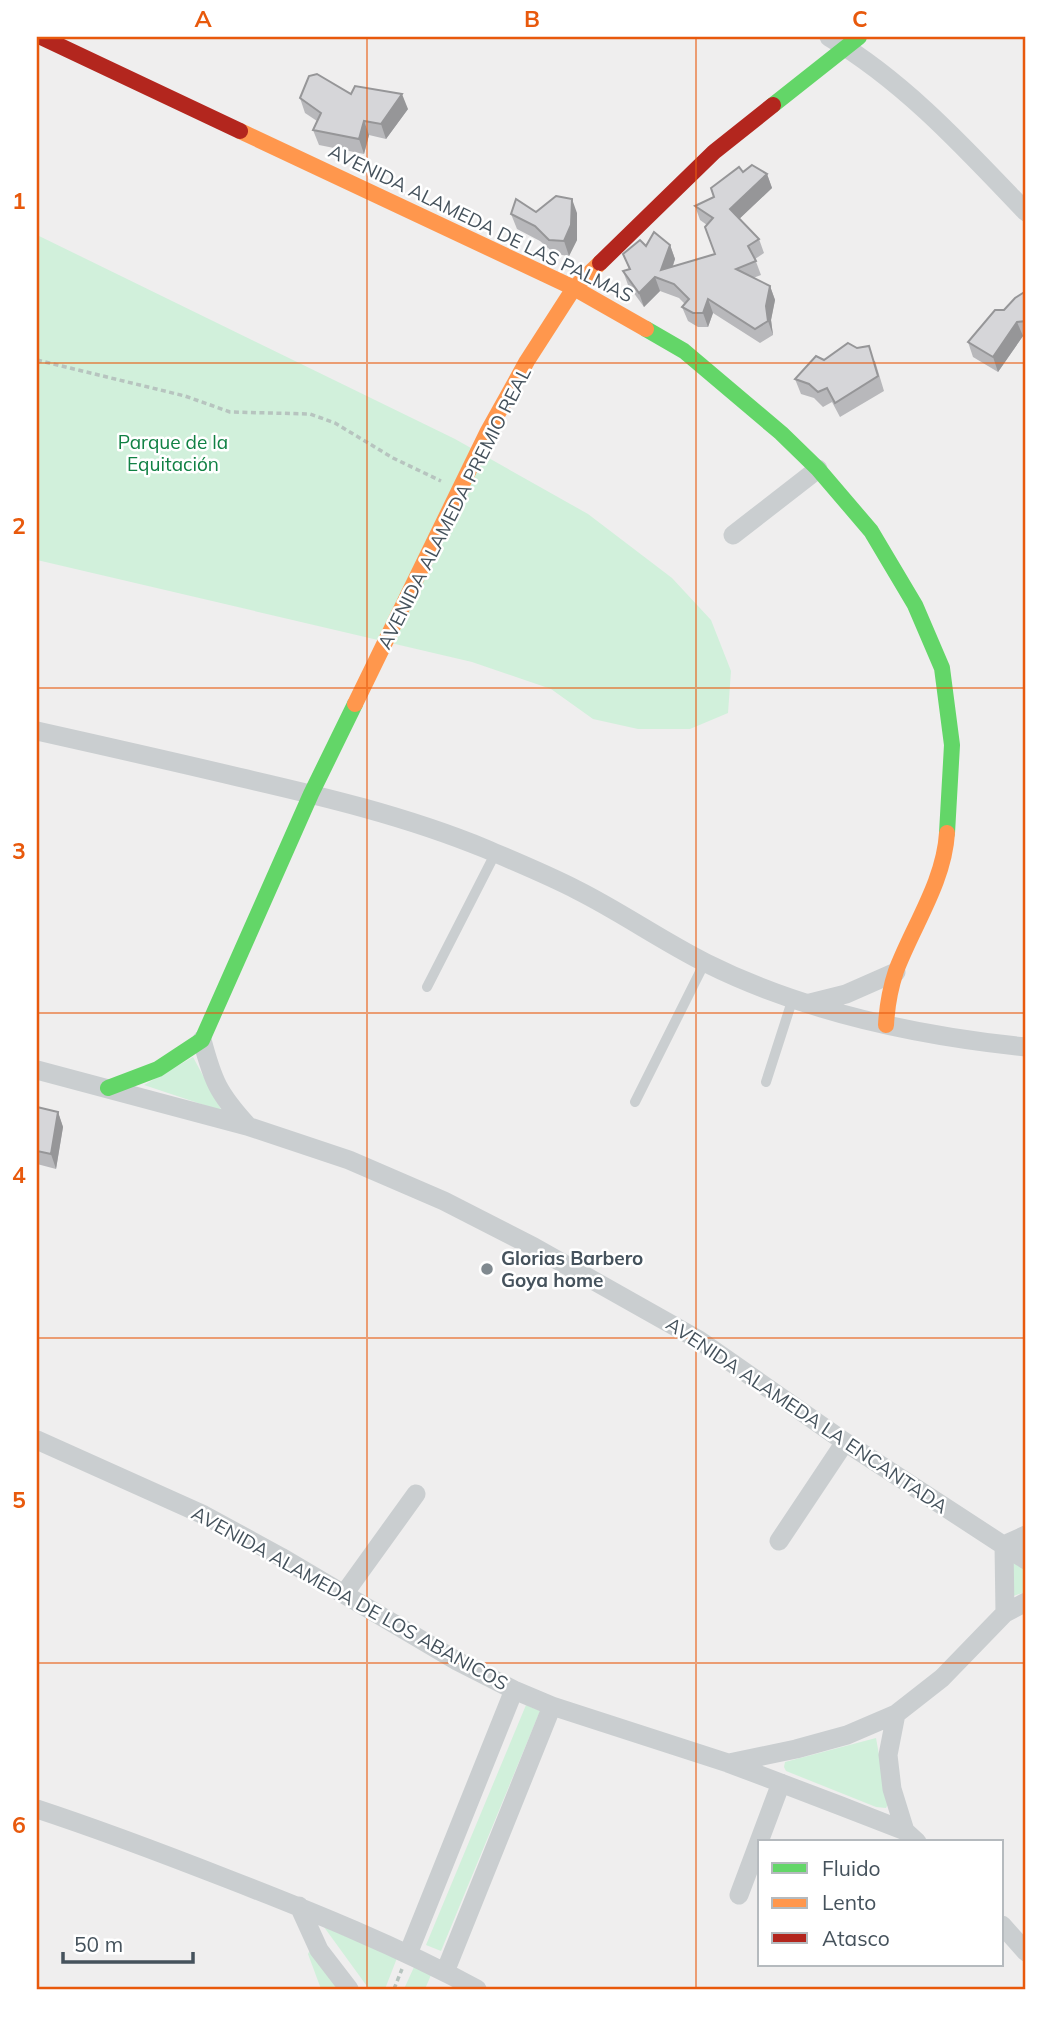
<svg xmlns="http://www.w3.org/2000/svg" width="1063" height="2026" font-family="Mulish,sans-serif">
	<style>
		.green { fill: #d1f0db }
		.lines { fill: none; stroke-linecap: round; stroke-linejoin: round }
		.path { stroke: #b7c4bf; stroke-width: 3.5; stroke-dasharray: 5 3.5; stroke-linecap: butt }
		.lane { stroke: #caced0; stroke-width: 10 }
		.street { stroke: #caced0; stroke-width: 19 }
		.fast { stroke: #63d668; stroke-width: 16 }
		.slow { stroke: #ff974d; stroke-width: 16 }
		.jam { stroke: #b3261e; stroke-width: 16 }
		.wall { fill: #b8b8bb }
		.shaded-wall { fill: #969698 }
		.building { fill: #d6d6d9; stroke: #969698; stroke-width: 2 }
		.grid { fill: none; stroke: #e8590c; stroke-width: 2; stroke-opacity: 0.55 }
		.poi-dot { fill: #80898f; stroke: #fff; stroke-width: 2.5 }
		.labels { text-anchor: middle; stroke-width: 5; stroke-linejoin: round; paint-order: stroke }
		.street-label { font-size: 19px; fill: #45525c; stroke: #fff }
		.park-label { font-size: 19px; fill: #118144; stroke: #fff }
		.poi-label { font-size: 19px; font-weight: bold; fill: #45525c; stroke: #fff; text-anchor: start }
		.neatline { fill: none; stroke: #e8590c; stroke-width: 2.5 }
		.grid-label { font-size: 23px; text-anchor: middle; font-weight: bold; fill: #e8590c }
	</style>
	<rect width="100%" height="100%" fill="#efeeee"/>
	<path class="green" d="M37,235L455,439L588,514L672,578L711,620L731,671L728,713L690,729H638L593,719L551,689L472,662L37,560Z
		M193,1057L222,1111L144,1085Z
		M1013,1561L1026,1565V1592L1013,1596Z
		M526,1705L540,1711L441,1951L426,1945Z
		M876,1738L888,1804L886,1808L876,1807L786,1771L784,1767L785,1762Z
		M324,1927L397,1958L385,1989H369Z
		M310,1950L341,1989H321L308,1954Z
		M414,1967L431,1975L425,1989H404Z"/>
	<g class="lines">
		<path class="path" d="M37,360L185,396L230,412L310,414L335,423L393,458L441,481
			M394,1989L402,1969"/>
		<path class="lane" d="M427,987L495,854
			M766,1082L793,998
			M635,1102L705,962"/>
		<path class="street" d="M829,37C905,82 965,148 1026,212
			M733,535L818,469
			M37,731C104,746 171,761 238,777C321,796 406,816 486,849C516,862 548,875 577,890C621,912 662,941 706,963C804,1012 918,1036 1026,1047
			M810,1003L846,994L896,972
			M202,1040C213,1081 218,1093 247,1125
			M37,1070L247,1126L349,1160L444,1201L534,1247L699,1340L845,1442L1026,1560
			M37,1440L204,1515L281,1557L457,1661L514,1690L552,1706L728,1763L841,1806L905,1831L917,1842
			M779,1541L845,1442
			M344,1594L416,1494
			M1005,1613L1004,1545L1026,1535
			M896,1714L888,1755L892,1789L905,1831
			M729,1763L796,1749L847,1735L896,1714L942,1678L1005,1613L1026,1602
			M37,1809C101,1830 164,1854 228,1879C313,1912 397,1946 477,1989
			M739,1895L781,1783
			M299,1906L319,1950L349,1989
			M1002,1925L1026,1952
			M408,1954L514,1690
			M445,1972L552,1706"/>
		<path class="fast" d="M773,105L859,37
			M646,329L684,351L781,433L818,469L871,531L915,605L942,668L952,745L947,833
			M108,1088L158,1069L202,1040L311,794L355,704"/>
		<path class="slow" d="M240,131L574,288L646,329
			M355,704L487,433L527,361L574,288L600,263
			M886,1025C887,1006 890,989 896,971C913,926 944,882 947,833"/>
		<path class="jam" d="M41,37L240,131
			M600,263L714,152L773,105"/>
	</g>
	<path class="wall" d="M351,94L408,109L386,139L369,135L364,154L319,145L313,130L317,121L305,113L300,98Z
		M743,172L767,174L772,188L739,219L759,239L764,253L755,259L761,275L753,278L770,286L775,300L771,320L773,335L760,343L713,313L708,327H698L688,321L682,307L685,304L679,298L660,291L644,307L628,285L623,271L629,269L623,254L646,246L670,245L675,259L673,266L715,254L707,225L700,220L695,206L714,197Z
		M536,212L577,213V240L569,256L555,254L540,241L517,229L511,214Z
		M1026,291V336H1023L998,372L973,357L968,342Z
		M824,360L875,361L884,391L840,417L832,402L823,407L814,398L801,394L795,379Z
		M37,1107L58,1112L63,1127L56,1169L37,1164Z"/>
	<path class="shaded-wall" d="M402,94L408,109L386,139L381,124Z
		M364,121L369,135L364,154L359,139Z
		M767,174L772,188L735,223L730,209Z
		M572,199L577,213V240L569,256L564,241Z
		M670,245L675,259L667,282L661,270Z
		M655,277L660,291L644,307L639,293Z
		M770,286L775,300L771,320L773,335L768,321L766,306Z
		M708,299L713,313L708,327L703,313Z
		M1017,322L1023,336L998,372L993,357Z
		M58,1112L63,1127L56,1169L51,1154Z"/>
	<path class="building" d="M317,74L351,94L355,86L402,94L381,124L364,121L359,139L313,130L321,113L300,98L309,76Z
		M752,165L767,174L730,209L759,239L748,246L756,261L736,269L770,286L766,306L768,321L755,329L708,299L703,313H693L682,307L689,299L674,284L655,277L639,293L623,271L630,269L623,254L640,240L646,246L654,232L670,245L661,270L715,254L705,227L713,218L695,206L714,197L711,188L739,167L743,172Z
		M556,196L572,199L571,225L564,241L549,240L535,226L511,214L516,199L536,212Z
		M1026,291V321L1017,322L993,357L968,342L995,310H1004L1015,298Z
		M848,343L857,348L869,346L878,376L835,403L827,388L818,392L809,384L795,379L816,356L824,360Z
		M37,1107L58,1112L51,1154L37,1151Z"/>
	<path class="grid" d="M367,37V1989M696,37V1989M37,363H1026M37,688H1026M37,1013H1026M37,1338H1026M37,1663H1026"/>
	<circle class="poi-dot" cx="487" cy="1269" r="7"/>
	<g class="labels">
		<g class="street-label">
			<text transform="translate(481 223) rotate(26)" y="7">AVENIDA ALAMEDA DE LAS PALMAS</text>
			<text transform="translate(454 508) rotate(-63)" y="7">AVENIDA ALAMEDA PREMIO REAL</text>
			<text transform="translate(807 1415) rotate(34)" y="7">AVENIDA ALAMEDA LA ENCANTADA</text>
			<text transform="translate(350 1598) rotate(29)" y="7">AVENIDA ALAMEDA DE LOS ABANICOS</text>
		</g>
		<g class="park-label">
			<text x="173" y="449">Parque de la<tspan x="173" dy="22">Equitación</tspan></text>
		</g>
		<g class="poi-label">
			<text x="501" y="1265">Glorias Barbero<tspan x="501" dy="22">Goya home</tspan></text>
		</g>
	</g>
	<rect width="1063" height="2026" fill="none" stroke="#ffffff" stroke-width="77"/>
	<rect x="758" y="1840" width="245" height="126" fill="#ffffff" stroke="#b5babe" stroke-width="2"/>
	<rect x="772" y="1863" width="35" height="10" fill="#63d668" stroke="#b5babe" stroke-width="2"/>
	<text x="822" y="1876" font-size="21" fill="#45525c">Fluido</text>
	<rect x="772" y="1898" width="35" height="10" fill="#ff974d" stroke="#b5babe" stroke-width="2"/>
	<text x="822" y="1910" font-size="21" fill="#45525c">Lento</text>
	<rect x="772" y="1933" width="35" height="10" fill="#b3261e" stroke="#b5babe" stroke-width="2"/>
	<text x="822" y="1946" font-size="21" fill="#45525c">Atasco</text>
	<path d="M63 1952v10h130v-10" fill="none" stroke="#45525c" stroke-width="3.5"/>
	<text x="74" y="1952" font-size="21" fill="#45525c" stroke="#ffffff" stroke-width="5" paint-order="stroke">50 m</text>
	<rect x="38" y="38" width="986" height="1950" class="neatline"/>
	<g class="grid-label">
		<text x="203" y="27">A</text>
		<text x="532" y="27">B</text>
		<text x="860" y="27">C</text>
		<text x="19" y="209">1</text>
		<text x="19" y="534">2</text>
		<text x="19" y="859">3</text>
		<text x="19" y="1183">4</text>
		<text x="19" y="1508">5</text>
		<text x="19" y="1833">6</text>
	</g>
</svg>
